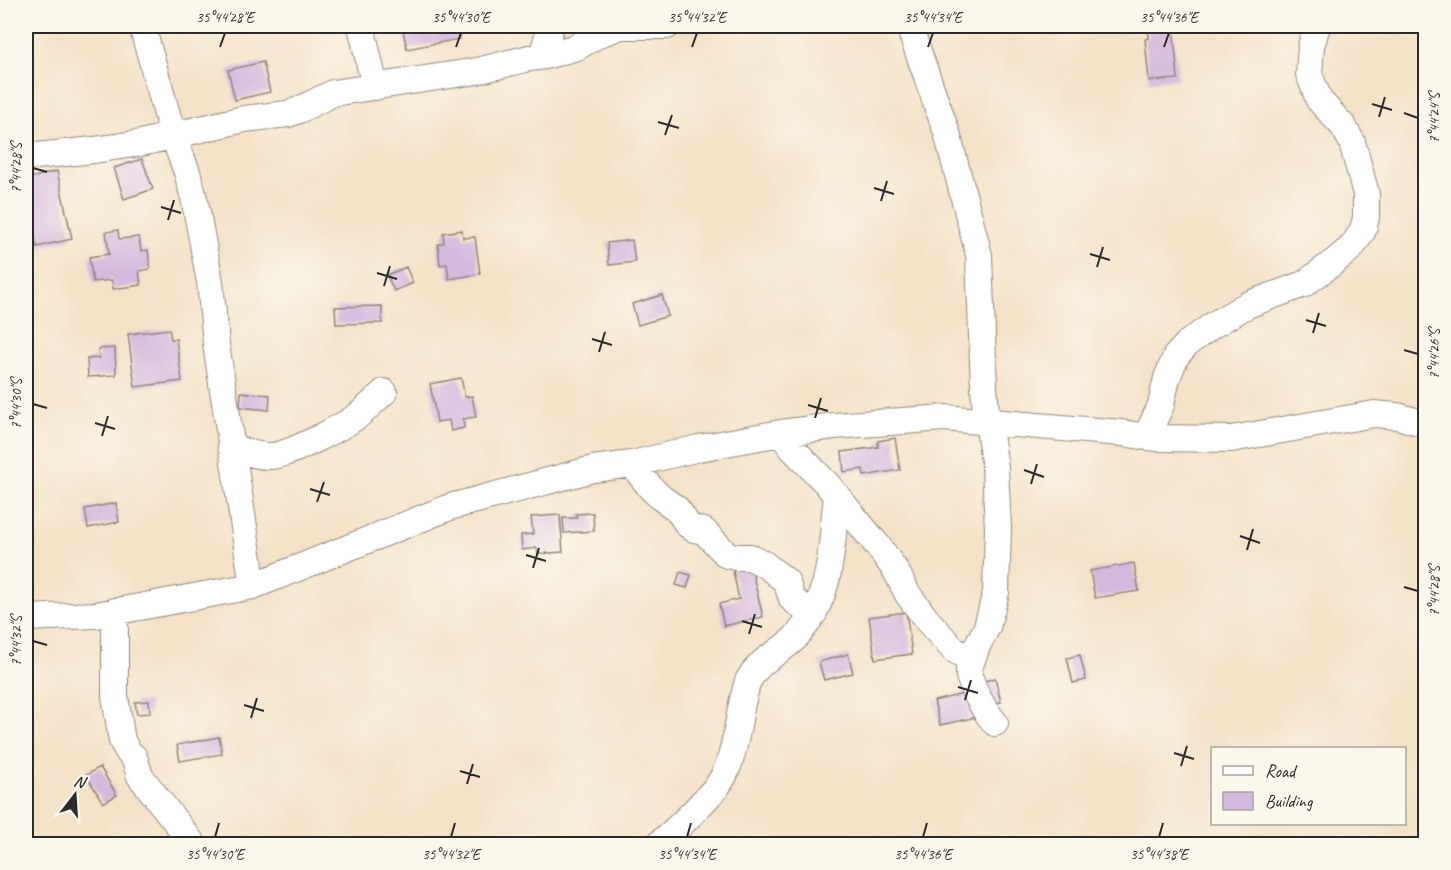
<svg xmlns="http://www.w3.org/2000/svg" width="1451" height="870" font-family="Caveat,sans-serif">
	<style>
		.building { fill: #d4b8de }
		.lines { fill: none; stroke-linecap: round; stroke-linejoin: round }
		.minor-casing { stroke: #90867a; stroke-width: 28 }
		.minor { stroke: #fff; stroke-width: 26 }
		.ticks { fill: none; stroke: #2b2b2b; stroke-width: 2 }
		.neatline { fill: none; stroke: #2b2b2b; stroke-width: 2 }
		.ticks-label { font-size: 15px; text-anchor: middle; fill: #2b2b2b }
	</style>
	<rect width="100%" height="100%" fill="#fbf7ec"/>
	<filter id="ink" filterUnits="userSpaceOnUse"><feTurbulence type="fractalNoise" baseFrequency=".0167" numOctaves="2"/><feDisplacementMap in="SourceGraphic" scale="12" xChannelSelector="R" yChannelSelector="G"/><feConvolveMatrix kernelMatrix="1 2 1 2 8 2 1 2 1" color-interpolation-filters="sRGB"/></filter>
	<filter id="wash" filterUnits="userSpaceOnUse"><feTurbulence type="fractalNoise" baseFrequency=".008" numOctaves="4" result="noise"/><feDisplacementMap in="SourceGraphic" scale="24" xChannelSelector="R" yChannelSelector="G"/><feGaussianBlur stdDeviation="1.35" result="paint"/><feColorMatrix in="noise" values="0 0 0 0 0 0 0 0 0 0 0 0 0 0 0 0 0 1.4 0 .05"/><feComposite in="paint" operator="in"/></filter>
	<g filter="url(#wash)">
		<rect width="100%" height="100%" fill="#f4e2c8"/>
		<g id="blocks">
			<path class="building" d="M402,26H457L459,39L407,49Z
				M1173,26L1178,79L1149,81L1145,39L1149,38L1148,29Z
				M29,34L32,61L26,62V35Z
				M263,62L270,92L235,100L228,70Z
				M142,159L153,189L124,199L114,168Z
				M57,171L72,239L37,247L26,198V179Z
				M118,230L119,239L139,237L141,251L148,250L150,269L139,271L141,285L113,289L112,280L93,282L89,257L109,254L106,232Z
				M462,230L463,238L475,237L480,274L449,279L447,264L440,265L438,244L444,243L443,233Z
				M632,240L635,262L609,265L607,243Z
				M406,267L413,283L394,291L387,275Z
				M662,295L668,316L638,325L632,304Z
				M382,306V323L336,324L335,307Z
				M169,329L171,339H176L182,381L135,387L128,334Z
				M115,348L116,375L88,377L87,359L99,358L98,349Z
				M461,378L465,397L472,396L476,417L463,419L464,428L451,431L449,420L437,422L430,384Z
				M241,392L270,395L269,410L240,407Z
				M895,438L900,470L864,476L863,469L844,472L842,452L878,447V441Z
				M116,503L119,522L88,528L85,509Z
				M593,513L594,531L564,533L563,518H577L576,514Z
				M560,515L563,552L538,554L537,548L522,550L521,535L533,534L531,517Z
				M1134,563L1139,591L1095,598L1090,571Z
				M751,567L763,617L724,626L719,604L739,599L733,571Z
				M680,572L691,575L687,588L676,585Z
				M906,612L912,654L875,659L869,617Z
				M848,654L853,673L824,680L819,662Z
				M1080,655L1086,680L1073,683L1067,658Z
				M995,678L1001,702L987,705L981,682Z
				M971,692L977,717L940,725L934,701Z
				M149,701L150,713L137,714L135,702Z
				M219,737L222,754L180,761L177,745Z
				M100,767L117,795L103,803L86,775Z"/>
		</g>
	</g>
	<g filter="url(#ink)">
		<use href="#blocks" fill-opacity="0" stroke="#90867a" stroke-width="1.5"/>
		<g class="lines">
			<g class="minor-casing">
				<path id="minor" d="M142,26L173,135L187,172L195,202L210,282L216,344L253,586
					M361,26L375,87
					M909,26L947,133L979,255L984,388L987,421
					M542,56L551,26
					M26,157L94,150L141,143L244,119L288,114L299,110L333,93L477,71L529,58L545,56L577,47L599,34L621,26H667
					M991,422L990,435L995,467L998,529L996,592L987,627L978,644L969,668V676L976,694L985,710L995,723
					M781,433L792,448L827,484L878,546L896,571L907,593L927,620L954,650L972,660
					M1146,437L1161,405L1167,378L1176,356L1188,343L1213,325L1247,305L1304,284L1334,262L1352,247L1363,230L1366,217V194L1352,142L1343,126L1319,100L1309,74L1311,46L1317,26
					M231,447C244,451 259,457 272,456C291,454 340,428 356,417C366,410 375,400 384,392
					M632,464L650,487L660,497L677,509L688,525L694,529L704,531L727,555L736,557H750L764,564L786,581L792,599L803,608L814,613
					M115,611V696L122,741L129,753L134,757L140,776L193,844
					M26,618L96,615L253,586L450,507L593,469L632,464L699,448L781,433L834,426L944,418L1121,433L1155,438L1231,439L1374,414L1397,416L1426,424
					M659,844C673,832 686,820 699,806C711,793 722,784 728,766C736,746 738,720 743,699C745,693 746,686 748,681C760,658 779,654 795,638C835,595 830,549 837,496"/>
			</g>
			<use href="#minor" class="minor"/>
		</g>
	</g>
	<path class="ticks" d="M220,47L225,33M456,47L461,33M692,47L697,33M928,47L933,33M1164,47L1169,33M1372,104L1392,110M1404,113L1418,118M1379,117L1385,97M658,122L679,128M665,135L672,115M33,168L47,172M874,188L894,194M881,201L887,181M161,207L181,213M168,220L174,200M1090,254L1110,260M1097,267L1103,247M377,273L397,279M384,286L390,266M1306,320L1326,326M1313,333L1319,313M592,339L612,345M1404,350L1418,354M599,352L605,332M33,404L47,408M808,405L828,411M815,418L821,398M95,423L115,429M102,436L108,416M1024,470L1044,477M1031,484L1037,464M310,489L330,495M317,502L324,482M1240,536L1260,543M1247,550L1253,529M526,555L546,561M533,568L539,548M1404,587L1418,591M742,621L762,627M749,634L755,614M33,641L47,645M958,687L978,693M965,700L971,680M244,705L264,711M251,718L257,698M1174,753L1194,759M1181,766L1187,746M460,771L480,777M467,784L473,764M215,837L219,823M451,837L455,823M687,837L691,823M923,837L927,823M1159,837L1163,823"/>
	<rect width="1451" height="870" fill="none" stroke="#fbf7ec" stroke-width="66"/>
	<rect x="1211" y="747" width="195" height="78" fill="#fbf7ec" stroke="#a8a59f" stroke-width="1.5"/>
	<rect x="1223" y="766" width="30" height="9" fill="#ffffff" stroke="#a8a59f" stroke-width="1.5"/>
	<text x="1265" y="777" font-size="18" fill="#2b2b2b">Road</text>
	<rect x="1223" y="792" width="30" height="18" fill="#d4b8de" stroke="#a8a59f" stroke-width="1.5"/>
	<text x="1265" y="807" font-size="18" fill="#2b2b2b">Building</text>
	<g transform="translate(75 795) rotate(17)" stroke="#fbf7ec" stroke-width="4.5" paint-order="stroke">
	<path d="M0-4.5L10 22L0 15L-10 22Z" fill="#2b2b2b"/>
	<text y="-9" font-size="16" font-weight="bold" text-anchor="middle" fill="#2b2b2b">N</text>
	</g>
	<rect x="33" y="33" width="1385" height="804" class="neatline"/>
	<g class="ticks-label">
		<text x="225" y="22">35°44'28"E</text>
		<text x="461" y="22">35°44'30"E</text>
		<text x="697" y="22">35°44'32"E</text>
		<text x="933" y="22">35°44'34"E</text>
		<text x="1169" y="22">35°44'36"E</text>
		<text transform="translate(1434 118) rotate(-90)" y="5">7°44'24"S</text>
		<text transform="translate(16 168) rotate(-90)" y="5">7°44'28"S</text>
		<text transform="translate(1434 354) rotate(-90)" y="5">7°44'26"S</text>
		<text transform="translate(16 404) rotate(-90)" y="5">7°44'30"S</text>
		<text transform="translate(1434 591) rotate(-90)" y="5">7°44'28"S</text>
		<text transform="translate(16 641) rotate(-90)" y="5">7°44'32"S</text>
		<text x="215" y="859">35°44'30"E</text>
		<text x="451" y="859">35°44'32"E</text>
		<text x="687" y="859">35°44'34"E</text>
		<text x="923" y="859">35°44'36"E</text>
		<text x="1159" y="859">35°44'38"E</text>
	</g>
</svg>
